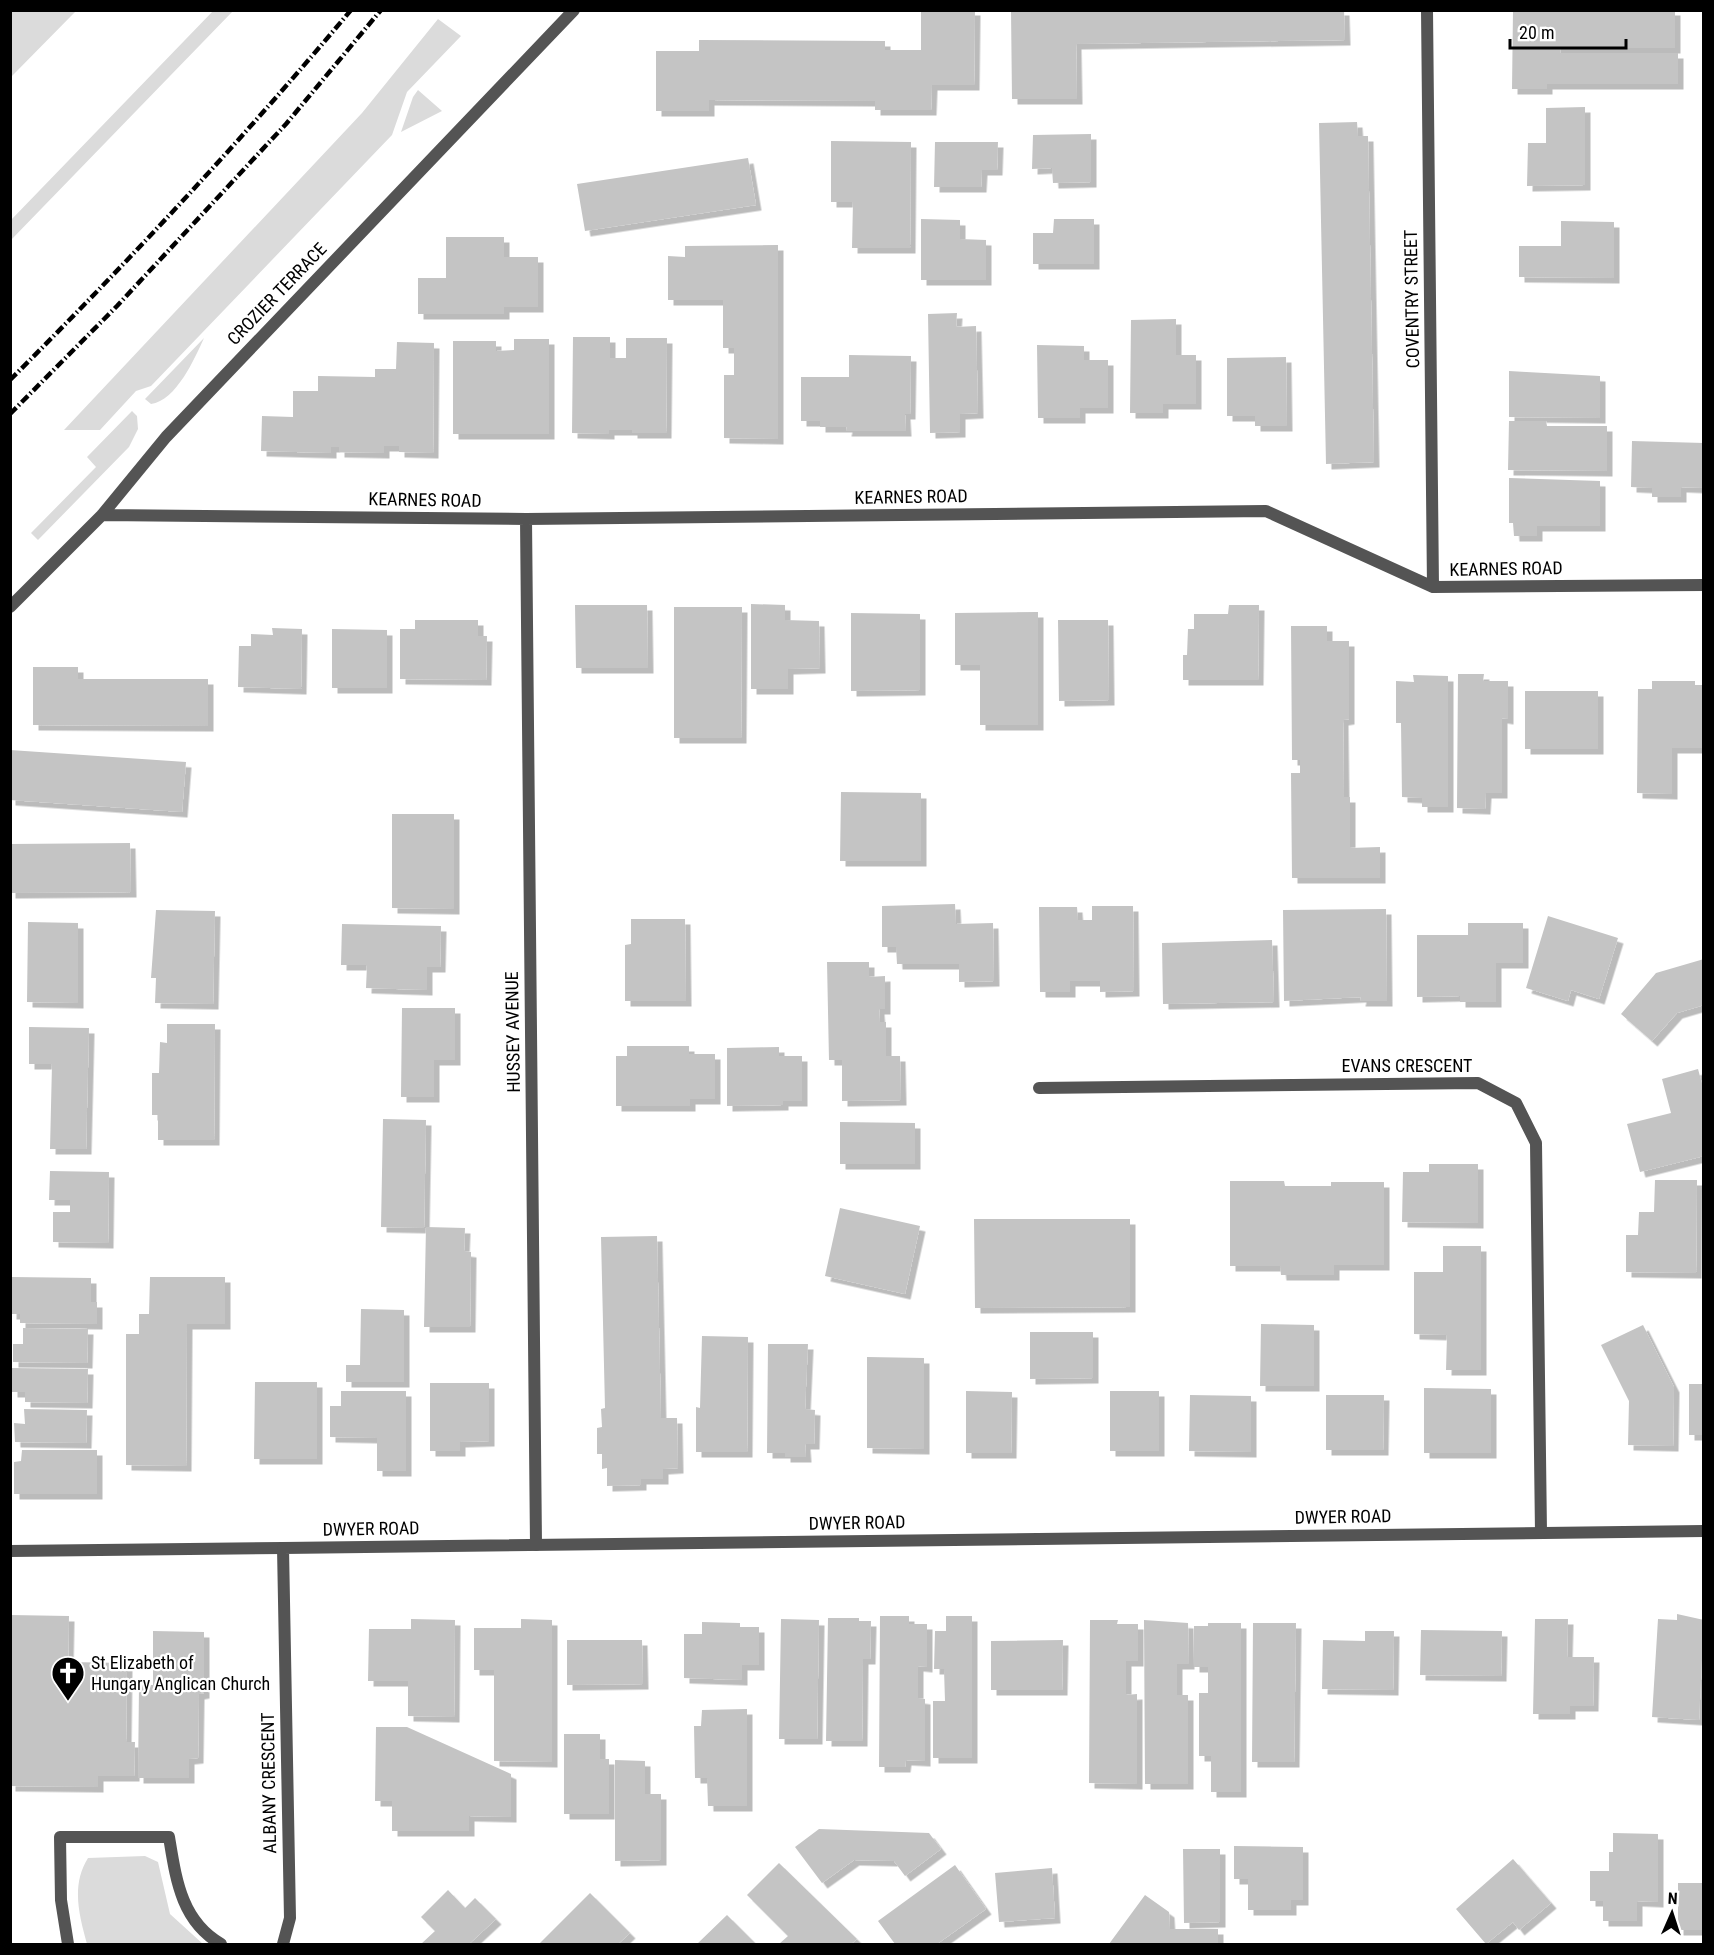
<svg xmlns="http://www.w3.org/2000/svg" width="1714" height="1955" font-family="'Roboto Condensed',sans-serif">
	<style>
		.green { fill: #dbdbdb }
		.building { fill: #c4c4c4; filter: url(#shadow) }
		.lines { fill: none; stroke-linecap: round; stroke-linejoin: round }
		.service { stroke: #545454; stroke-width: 12 }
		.minor { stroke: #545454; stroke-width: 12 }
		.tertiary { stroke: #545454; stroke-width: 12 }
		.rail { stroke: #000; stroke-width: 4.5; stroke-dasharray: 9 3 1.5 3; stroke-linecap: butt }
		.labels { text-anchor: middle; stroke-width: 4.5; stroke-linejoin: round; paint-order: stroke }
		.street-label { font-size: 18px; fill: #000; stroke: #fff }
		.poi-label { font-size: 18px; fill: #000; stroke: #fff; text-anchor: start }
	</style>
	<defs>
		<filter id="shadow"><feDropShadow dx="5.5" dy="5.5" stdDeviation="0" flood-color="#0004"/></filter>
	</defs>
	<rect width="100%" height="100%" fill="#fff"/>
	<path class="green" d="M11,10L76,11L11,77L10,11Z
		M213,11H233L11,240V220Z
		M438,19L461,36L407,92L392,135L151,386L136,391L100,430H64L362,113Z
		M418,90L442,111L401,132L413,97Z
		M204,338C195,358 176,401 151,404L145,399Z
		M132,411L137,416L138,429L129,447L38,540L31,533L96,467L87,457Z
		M145,1856L158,1862L170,1914L203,1944H87C79,1915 71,1885 88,1858Z"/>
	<path class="building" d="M921,10H975L974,85H932L931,110H875V101L709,100V111H656V51H699V40L885,41V50H921Z
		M1011,10H1344L1345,40L1076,44L1077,99H1012Z
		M1513,10H1675V48H1561L1560,53H1678V84H1547V89H1512Z
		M1585,107V185L1527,186L1528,143H1546V108Z
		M1357,122L1358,136H1368L1374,462L1326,464L1319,123Z
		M1091,134V182L1053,183L1052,168L1032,169L1033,135Z
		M831,141L911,142L910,248H852L853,202H831Z
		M935,142H998L997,170H982L981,187H934Z
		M748,158L756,205L585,231L577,184Z
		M921,219L960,220V239L986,240V280H921Z
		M1054,219H1094V264H1033V233H1053Z
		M1561,221L1614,222V278L1519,277V246H1561Z
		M446,237H504V257H538V307H504V314H418V278H446Z
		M778,245V439L724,438V375H734V348H723V300H668V256L685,257V246Z
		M957,313L956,327L976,326L978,413L960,414V432L930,433L928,314Z
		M1176,319V355H1196V404H1163V413H1130L1131,320Z
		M573,337H610V358H626V338H667L666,433H632V430H609V434L572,433Z
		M514,339H549V434H453V341H496V351L514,350Z
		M397,342L434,343L433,453L399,452V446H384V453L339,452V447H331V453L261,451L262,416L293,417V391H318V376L375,377V369H396Z
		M1037,345L1084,346V360H1108V408H1080V418H1038Z
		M849,355L911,356L910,414H905L906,431H846L847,427H820V421H801V377H849Z
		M1286,357L1287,426H1255V416H1227V358Z
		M1509,371L1600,376V418L1509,417Z
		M1509,421H1546L1547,426H1607V471L1508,470Z
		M1632,441L1704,443V488L1681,487V497H1652V488L1631,487Z
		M1509,478L1600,481V526H1537V536H1514L1513,523H1509Z
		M751,604L785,605V620L819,621L820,668L788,669V689H751Z
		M575,605H647L648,668H576Z
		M1229,605H1259L1258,680H1183V655H1187L1188,629H1194V614H1228Z
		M674,607H742L741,738H674Z
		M1038,612V725H980V665H955V613Z
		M851,613L920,614V690L851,691Z
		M415,620H478V636H487L486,680L400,679V629H415Z
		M1058,620H1108L1109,700L1059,701Z
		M1291,626H1327V641H1349V719L1343,720L1344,797H1350V848L1380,847V878H1292L1291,773H1300V760H1292Z
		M272,628L302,629L301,689L238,687L239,646H251V634L273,635Z
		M332,629L387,630V688H332Z
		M33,667H78V679H208V726L33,725Z
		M1458,674H1484L1483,681H1508V719L1502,718V793H1486L1485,809L1457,808Z
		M1413,675L1448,676V807H1422V798L1402,797L1401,723H1396V681L1414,682Z
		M1652,681H1695V685H1704V748H1672V794L1637,793L1638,689H1652Z
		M1525,691H1598V749H1525Z
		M10,750L186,762L182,812L10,800Z
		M841,792L921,793V861H840Z
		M392,814H454V909L392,908Z
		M130,843L131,892L10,893V844Z
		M955,904L956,924L993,923L994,981L959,982V964H897L896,947H882V906Z
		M1092,906H1133L1134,991L1100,992V981H1070V992H1040L1039,907H1077L1078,920H1092Z
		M1386,909L1387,1001H1360L1361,997L1284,1001L1283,910Z
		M156,910L215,911L213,1004L155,1003L156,978H151Z
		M1548,916L1618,938L1599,999L1571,990L1568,1001L1526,988Z
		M631,919H685L686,1001H625V945L631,944Z
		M28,922L78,923V1003L27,1002Z
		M1468,923H1523V963H1496V1002H1460V996L1417,997V935H1468Z
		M342,924L441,926L440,967H427V990L366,988L367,965H341Z
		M1272,940L1274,1002L1163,1004L1162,943Z
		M1704,959V1005L1677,1013L1652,1041L1621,1014L1656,973Z
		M827,962H869V977L885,976V1009H879L880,1022H886V1056H900L901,1100L842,1101V1060H829Z
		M402,1008H455V1060H434V1097H401Z
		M167,1024H215L214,1140H158V1115H152V1073H159L160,1042L167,1043Z
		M29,1027L89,1028L86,1149H50L52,1064H29Z
		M627,1046H689V1054H715V1099H690V1106H616V1056H627Z
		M779,1047V1056H802V1101H783V1105L727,1106V1048Z
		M1698,1069L1704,1091V1156L1640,1172L1627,1124L1671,1113L1662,1079Z
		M383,1119L426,1120L424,1228L381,1227Z
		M840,1122L915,1123V1164H840Z
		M1429,1164H1478V1223L1402,1222L1403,1172H1429Z
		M50,1171L109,1172L108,1243L53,1242V1212H70V1200H49Z
		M1655,1180H1697L1696,1273L1626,1272V1235H1638L1639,1212H1654Z
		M1230,1181H1284L1285,1186H1331V1182H1384V1265H1334V1275H1281L1280,1266H1230Z
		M840,1208L920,1226L905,1294L825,1276Z
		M974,1219H1130V1307L975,1308Z
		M426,1227L465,1228L464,1251L471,1252L470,1327H424Z
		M657,1236L661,1418H677L678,1468L663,1469V1479H641V1485L607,1486V1468L602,1469V1454H597V1428L602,1427L601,1409L605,1408L601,1237Z
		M1443,1246H1481V1370H1446L1447,1335L1414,1334V1272H1443Z
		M12,1277L91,1278V1302H97V1324L20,1323V1314H11Z
		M150,1277H225V1324H187L186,1466L126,1465V1334H139V1314H149Z
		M361,1309L404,1310V1382H346V1365H360Z
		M1261,1324L1314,1325V1386H1260Z
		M1643,1325L1674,1387L1673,1446L1628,1445L1629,1401L1601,1345Z
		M23,1328L88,1329L87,1363L13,1362V1344H23Z
		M1030,1332H1093V1378L1030,1379Z
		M702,1336L748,1337L747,1452H696V1407L700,1408Z
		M768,1344H808L805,1409L815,1410L814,1444H805L806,1457H785V1453H767Z
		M867,1357L924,1358V1449L867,1448Z
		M12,1368L88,1369L87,1403L25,1402V1392H12Z
		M255,1382H317V1459H254Z
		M430,1383H489V1441L460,1442V1451H430Z
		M1689,1384H1704V1435H1689Z
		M1424,1388L1491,1389V1453H1424Z
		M341,1391H406V1471H377V1438L330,1437V1406H341Z
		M966,1391L1012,1392L1011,1453H966Z
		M1110,1391H1159V1451H1110Z
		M1190,1395L1251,1396V1452L1189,1451Z
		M1326,1395H1384L1383,1450H1326Z
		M24,1409L87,1410L86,1443L15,1442L14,1423L25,1424Z
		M22,1450H97V1494H14V1462L21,1461Z
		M1677,1614L1704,1620L1699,1720L1652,1717L1658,1619L1677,1620Z
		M10,1615L69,1616L68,1662L127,1663L126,1742H135L134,1776H98V1787L10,1786Z
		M880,1616H909V1624H927V1667L918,1666V1698L925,1699V1761L906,1760L905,1767H879Z
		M946,1616H972V1758H933V1701H945L944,1669H934L935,1631H946Z
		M828,1618H859V1621H871L870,1659H863L862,1741H826Z
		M411,1619L455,1620L454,1717L408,1716V1681H368L369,1629H411Z
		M521,1619L552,1620V1762L494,1761V1670H474V1628H521Z
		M781,1619L819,1620L817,1739H779Z
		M1535,1619H1568L1567,1657H1594L1593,1706H1570V1714H1533Z
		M1090,1620H1118L1117,1624H1138V1661H1126V1695L1137,1694V1784L1089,1783Z
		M1144,1620L1188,1623L1189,1664H1177V1695H1188V1784H1145Z
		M702,1622L740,1623V1627H759V1665H742V1680L684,1678V1634H702Z
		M1208,1623H1241V1792H1211V1756H1199V1693H1208V1667H1194V1626H1208Z
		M1253,1623H1296L1294,1762H1252Z
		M1421,1630L1502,1631L1501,1676L1420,1675Z
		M153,1631L204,1632V1693L199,1694L198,1758L189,1759V1778H138L139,1685H153Z
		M1365,1631H1394L1393,1690L1322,1689L1323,1640L1365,1641Z
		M567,1640H642L643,1684L567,1685Z
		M1063,1640L1062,1690H991V1641Z
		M747,1709V1806H708L707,1778H695L694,1726H701L702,1710Z
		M376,1727H407L511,1774V1817L469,1816V1831H392V1801H375Z
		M564,1734H600V1759H609V1814H564Z
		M615,1760L645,1761V1794H661V1860L615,1861Z
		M819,1829L929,1833L941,1849L905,1876L894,1861L854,1860L822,1883L795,1847Z
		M1613,1833L1658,1834V1902L1637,1901V1921H1603V1901H1590V1871H1609V1852H1613Z
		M1234,1846L1303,1847V1900H1291V1910H1248V1879H1234Z
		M1183,1849H1220V1922L1184,1923Z
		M1513,1859L1551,1903L1519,1930L1513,1922L1486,1944L1456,1909Z
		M779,1863L857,1939L851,1944H779L788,1936L747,1895Z
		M955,1865L986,1909L937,1944H895L878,1921Z
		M1052,1868L1055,1918L999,1922L995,1873Z
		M1678,1883H1704V1930H1678Z
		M448,1890L465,1908L475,1898L496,1919L469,1944H421L435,1931L421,1917Z
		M590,1893L630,1933L618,1944H539Z
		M1145,1895L1169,1912L1170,1929H1218V1944H1109Z
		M727,1915L756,1944H697Z"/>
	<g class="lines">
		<path class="service" d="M68,1944L61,1900L60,1837H169C176,1879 181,1921 221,1944"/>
		<path class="minor" d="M1427,10L1433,587
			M102,515L526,519L1266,511L1433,587L1704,585
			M526,519L536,1545
			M10,607L102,515L166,437L574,10
			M1039,1088L1478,1083L1516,1103L1536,1143L1541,1533
			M10,1551L283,1548"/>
		<path class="tertiary" d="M283,1944L290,1918L283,1548L1704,1531"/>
		<path class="rail" d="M10,380C129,261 243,139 351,10
			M10,414L117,306L286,124L381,10"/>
	</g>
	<defs>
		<g id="church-pin" transform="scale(1.725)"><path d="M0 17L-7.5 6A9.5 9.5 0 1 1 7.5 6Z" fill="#000" stroke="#fff"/><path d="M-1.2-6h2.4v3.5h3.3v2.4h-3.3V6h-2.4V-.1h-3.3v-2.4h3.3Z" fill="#fff"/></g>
	</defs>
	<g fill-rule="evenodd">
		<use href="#church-pin" x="68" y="1673"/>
	</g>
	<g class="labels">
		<g class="street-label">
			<text transform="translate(277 294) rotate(-46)" y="6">CROZIER TERRACE</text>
			<text transform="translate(1412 299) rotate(-91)" y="6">COVENTRY STREET</text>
			<text transform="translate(911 497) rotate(-1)" y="6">KEARNES ROAD</text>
			<text transform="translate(425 500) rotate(1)" y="6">KEARNES ROAD</text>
			<text transform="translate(1506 569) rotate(-1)" y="6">KEARNES ROAD</text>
			<text transform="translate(513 1032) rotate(-91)" y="6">HUSSEY AVENUE</text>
			<text x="1407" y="1072">EVANS CRESCENT</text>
			<text transform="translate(1343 1517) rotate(-1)" y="6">DWYER ROAD</text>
			<text transform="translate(857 1523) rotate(-1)" y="6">DWYER ROAD</text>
			<text transform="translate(371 1529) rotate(-1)" y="6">DWYER ROAD</text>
			<text transform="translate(269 1783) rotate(-91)" y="6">ALBANY CRESCENT</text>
		</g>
		<g class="poi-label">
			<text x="91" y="1669">St Elizabeth of<tspan x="91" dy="21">Hungary Anglican Church</tspan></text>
		</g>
	</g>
	<rect width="1714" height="1955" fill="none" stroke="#000000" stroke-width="24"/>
	<g transform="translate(1672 1913) rotate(3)" stroke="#ffffff" stroke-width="4.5" paint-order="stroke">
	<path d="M0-4.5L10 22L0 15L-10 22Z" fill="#000000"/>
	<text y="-9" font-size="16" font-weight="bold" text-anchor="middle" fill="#000000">N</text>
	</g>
	<path d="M1510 39v9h116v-9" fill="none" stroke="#000000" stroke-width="3"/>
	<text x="1519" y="39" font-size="18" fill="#000000" stroke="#ffffff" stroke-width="4.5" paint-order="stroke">20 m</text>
</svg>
